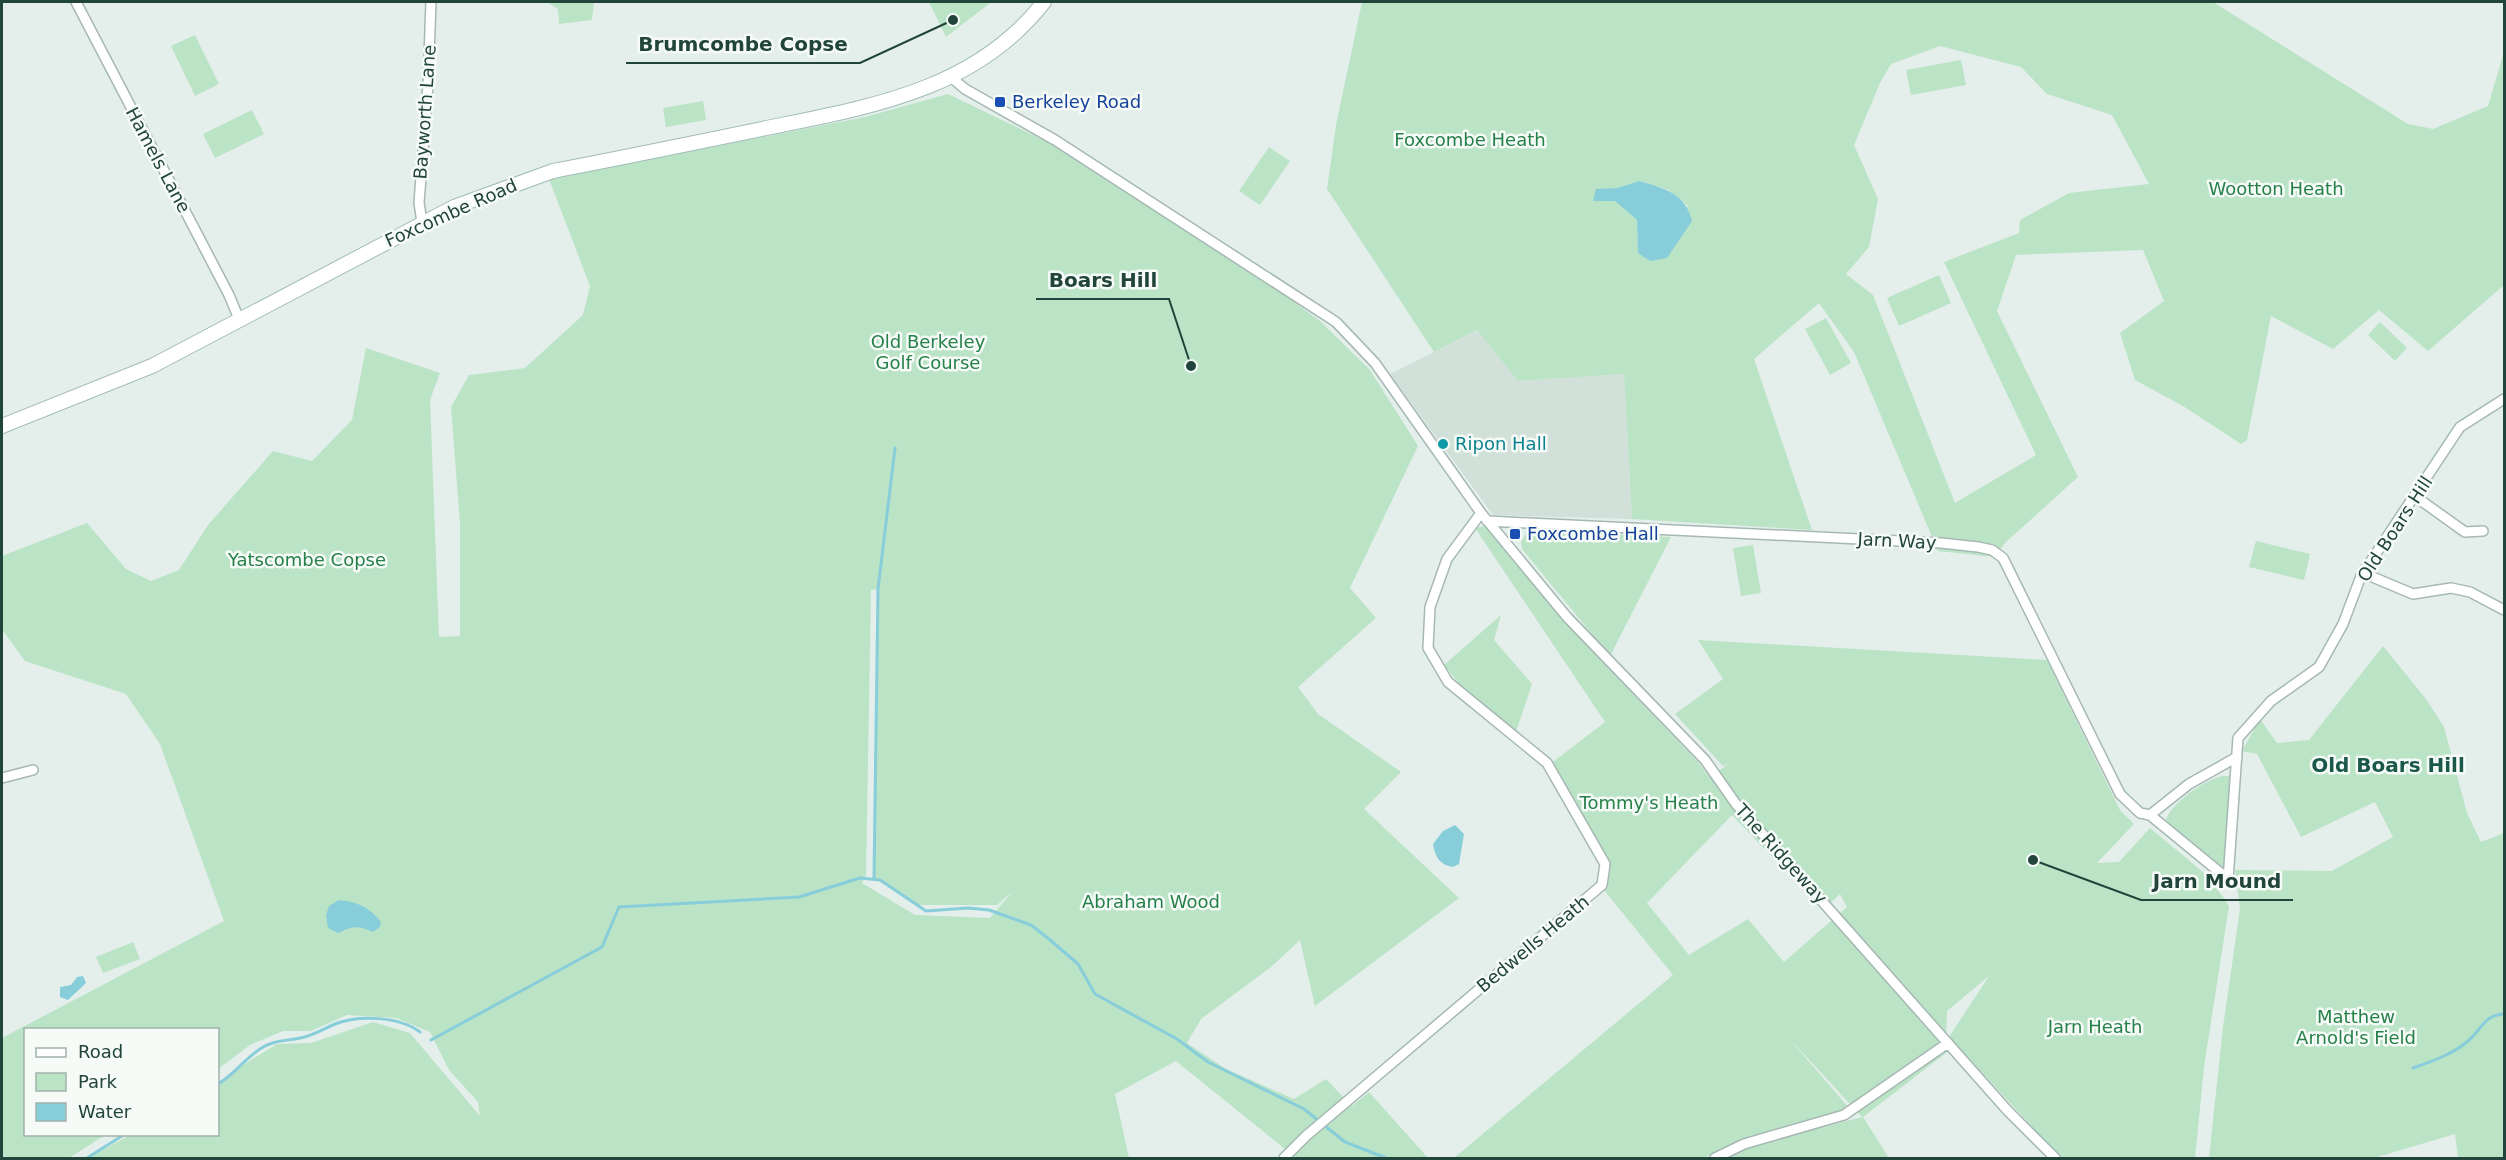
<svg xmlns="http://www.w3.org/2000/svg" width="2506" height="1160" font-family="'DejaVu Sans',sans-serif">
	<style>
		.built { fill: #d2e0da }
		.green { fill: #bbe3c6; fill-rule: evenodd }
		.water { fill: #87cdda }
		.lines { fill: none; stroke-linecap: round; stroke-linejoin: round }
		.stream { stroke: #87cdda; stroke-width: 3 }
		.street-casing { stroke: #a6b8b3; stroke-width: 12 }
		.secondary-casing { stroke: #a1bdb3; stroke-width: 16 }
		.street { stroke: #fff; stroke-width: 9 }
		.secondary { stroke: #fff; stroke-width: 14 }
		.transit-dot { fill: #1a4fb4; stroke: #f6fbf8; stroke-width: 2 }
		.culture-dot { fill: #0f9aa8; stroke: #f6fbf8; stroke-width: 2 }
		.labels { text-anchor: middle; stroke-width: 5; stroke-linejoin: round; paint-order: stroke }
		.transit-label { font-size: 18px; fill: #164399; stroke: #f6fbf8; text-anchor: start }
		.street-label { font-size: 18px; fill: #21443b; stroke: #f6fbf8 }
		.park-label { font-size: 18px; fill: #268049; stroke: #f6fbf8 }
		.culture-label { font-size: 18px; fill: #0d838f; stroke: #f6fbf8; text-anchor: start }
		.neighbourhood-label { font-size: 20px; font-weight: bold; fill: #1a594a; stroke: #f6fbf8 }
		.leader { fill: none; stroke: #21443b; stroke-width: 2 }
		.callout-dot { fill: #21443b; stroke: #f6fbf8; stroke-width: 2 }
		.callout-label { font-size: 20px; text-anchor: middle; font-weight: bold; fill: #21443b; stroke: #f6fbf8; stroke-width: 5; stroke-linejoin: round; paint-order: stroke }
	</style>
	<rect width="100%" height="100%" fill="#e4efeb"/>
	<path class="built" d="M1478,330L1518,381L1624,374L1632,519L1493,515L1390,374Z"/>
	<path class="green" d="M547,2H594L592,20L559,24L558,9Z
		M929,2H989L990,3L946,37Z
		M1362,2H2213L2408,124L2433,129L2488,106L2504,52V285L2428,351L2379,310L2333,349L2271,316L2247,440L2241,444L2183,406L2135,380L2120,333L2164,301L2143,250L2016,255L1997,311L2078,477L2006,542L1994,557L1938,551L1854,352L1819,303L1754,359L1812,530L1632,519L1624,374L1518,381L1477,330L1434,352L1327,189L1336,125ZM1940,46L2021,67L2047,94L2112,115L2149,184L2069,193L2020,220L2019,233L1944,262L2036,455L1955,503L1873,295L1846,274L1869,247L1878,199L1854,145L1880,83L1891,64ZM1641,181L1669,190L1688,206L1638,253L1637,220L1615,201L1596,190L1617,188Z
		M195,35L219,84L195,96L171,46Z
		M1961,60L1966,85L1911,95L1906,70Z
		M948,94L1052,144L1256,274L1320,321L1370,370L1418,446L1350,588L1376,618L1298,687L1318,714L1401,772L1364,809L1459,898L1315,1006L1300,940L1271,967L1201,1019L1187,1043L1226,1069L1294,1099L1326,1079L1352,1106L1369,1092L1428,1158H1296L1176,1061L1115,1094L1129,1158H88L130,1135L218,1134V1086L235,1070L277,1044L311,1043L373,1022L410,1033L480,1116L478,1102L449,1070L430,1032L396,1018L347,1015L311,1031H283L250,1045L218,1069V1030H26V1134L105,1135L69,1158H2V1038L224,921L160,744L126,694L25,661L2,629V556L87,523L126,569L151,581L179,570L208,525L273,451L312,461L352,420L366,348L440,373L430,400L439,637L460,636V523L451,407L469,375L525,368L583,315L590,286L549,179L865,117ZM878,589L874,878L917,905H997L1012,892L990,918L915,915L862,883L866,875L871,590Z
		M703,101L706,120L666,127L663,108Z
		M252,110L264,134L215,158L203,134Z
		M1269,147L1290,161L1260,205L1239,191Z
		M1939,275L1951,303L1899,326L1887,298Z
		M1826,318L1851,363L1830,375L1805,329Z
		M2380,322L2407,348L2395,361L2368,335Z
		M1485,526L1566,624L1697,761L1710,778L1729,763L1723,766L1675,714L1723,679L1698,640L2047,660L2120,810L2134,824L2097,863L2119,862L2150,828L2209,877L2229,906L2204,1067L2195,1158H2061L1949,1037L1989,976L1947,1011L1946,1053L1863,1117L1889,1158H1725L1745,1148L1862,1117L1788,1037L1849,1108L1841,1113L1747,1138L1704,1158H1454L1673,975L1604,890L1610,868L1608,859L1553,762L1605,722L1475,528ZM1732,815L1823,910L1840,894L1847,907L1784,962L1748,919L1689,955L1647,903Z
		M1556,531L1671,537L1610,656L1522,549L1521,542L1527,532Z
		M2256,541L2310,554L2304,580L2249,567Z
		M1753,545L1761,593L1741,596L1733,548Z
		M1501,615L1494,640L1532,684L1516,732L1465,691L1444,665Z
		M2383,646L2426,699L2444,727L2467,813L2481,842L2504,833V1158H2458L2455,1134L2374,1158H2209L2223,1027L2240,909L2235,870L2332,871L2393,837L2375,802L2301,837L2257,754L2242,751L2260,719L2277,743L2309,740Z
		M2222,776H2231L2232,780L2224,865L2218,869L2166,820C2172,802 2205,780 2222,776Z
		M133,942L140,959L103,973L96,957Z"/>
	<path class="water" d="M1640,181C1666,189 1685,193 1692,221L1667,258L1650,261L1638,253L1637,220L1615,201H1593L1596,189L1617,188Z
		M1455,825L1464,834L1459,864L1453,867C1440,865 1435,857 1433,844L1443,831Z
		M339,900C358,902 369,907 381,922L380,927L373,932C359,925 352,926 338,933L328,928L326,915L329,906Z
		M83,976L86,983L68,1000L60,997V987L71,985L77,977Z"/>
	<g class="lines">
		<path class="stream" d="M874,878L878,589L895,448
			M431,1040L602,947L619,907L799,897L860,878L880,880L926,911L968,908L989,910L1031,925L1049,939L1078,964L1095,994L1177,1039L1208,1062L1304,1109L1345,1142L1386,1158
			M2413,1068C2433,1061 2453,1054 2468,1041C2482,1029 2484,1015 2504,1014
			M218,1084C234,1075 244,1059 260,1049C273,1040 286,1041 300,1038C312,1036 323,1029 335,1024C358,1015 399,1016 420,1032
			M87,1158L125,1134"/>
		<g class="street-casing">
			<path id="street" d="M76,2L229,295L239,319
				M952,78L965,89L1055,140L1336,322L1375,363L1481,513L1567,617L1705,760L1736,804L2007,1110L2055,1158
				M422,222L419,203L428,85L431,2
				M2416,497L2465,532L2483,531
				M1487,521L1941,543L1978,547L1992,550L2003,558L2120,794L2140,813L2150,815L2234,884
				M2363,573L2413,594L2451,588L2470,592L2504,610
				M2,778L33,770
				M2150,815L2189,784L2237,757
				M2228,880L2238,738L2271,701L2319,667L2343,624L2361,576L2460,427L2504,399
				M1284,1158L1306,1136L1602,885L1605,864L1547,763L1448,682L1428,648L1430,607L1447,559L1481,513
				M1715,1158L1744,1144L1844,1115L1948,1043"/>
		</g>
		<g class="secondary-casing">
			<path id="secondary" d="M2,426L152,366L454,207L553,171C621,158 689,144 757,130C863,108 973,93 1044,2"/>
		</g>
		<use href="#street" class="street"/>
		<use href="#secondary" class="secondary"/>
	</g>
	<g class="transit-dot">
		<rect x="994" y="96" width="12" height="12" rx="3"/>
		<rect x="1509" y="528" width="12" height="12" rx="3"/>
	</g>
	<circle class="culture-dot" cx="1443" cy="444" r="6"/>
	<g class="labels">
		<g class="transit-label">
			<text x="1012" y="108">Berkeley Road</text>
			<text x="1527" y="540">Foxcombe Hall</text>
		</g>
		<g class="street-label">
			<text transform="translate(425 112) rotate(-86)" y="6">Bayworth Lane</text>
			<text transform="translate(158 160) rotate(62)" y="6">Hamels Lane</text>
			<text transform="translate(451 213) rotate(-24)" y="6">Foxcombe Road</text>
			<text transform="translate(2395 529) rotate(-57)" y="6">Old Boars Hill</text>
			<text transform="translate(1897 541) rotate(3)" y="6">Jarn Way</text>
			<text transform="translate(1781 854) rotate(48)" y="6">The Ridgeway</text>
			<text transform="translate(1533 944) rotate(-40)" y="6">Bedwells Heath</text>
		</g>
		<g class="park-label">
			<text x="1470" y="146">Foxcombe Heath</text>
			<text x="2276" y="195">Wootton Heath</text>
			<text x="928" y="348">Old Berkeley<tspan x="928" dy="21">Golf Course</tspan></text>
			<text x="307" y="566">Yatscombe Copse</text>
			<text x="1649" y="809">Tommy's Heath</text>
			<text x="1151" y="908">Abraham Wood</text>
			<text x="2356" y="1023">Matthew<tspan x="2356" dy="21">Arnold's Field</tspan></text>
			<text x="2095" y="1033">Jarn Heath</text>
		</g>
		<g class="culture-label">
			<text x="1455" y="450">Ripon Hall</text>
		</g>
		<g class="neighbourhood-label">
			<text x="2388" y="772">Old Boars Hill</text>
		</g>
	</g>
	<path class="leader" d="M953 20L860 63H626M1191 366L1169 299H1036M2033 860L2141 900H2293"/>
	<g class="callout-dot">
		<circle cx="953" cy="20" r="6"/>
		<circle cx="1191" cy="366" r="6"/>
		<circle cx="2033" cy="860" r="6"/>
	</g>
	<g class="callout-label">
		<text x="743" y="51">Brumcombe Copse</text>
		<text x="1103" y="287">Boars Hill</text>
		<text x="2217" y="888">Jarn Mound</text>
	</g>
	<rect width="2506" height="1160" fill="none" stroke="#21443b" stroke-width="6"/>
	<rect x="24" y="1028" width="195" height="108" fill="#f6fbf8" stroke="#a1b2ac" stroke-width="1.5"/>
	<rect x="36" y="1048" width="30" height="9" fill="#ffffff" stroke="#a1b2ac" stroke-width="1.5"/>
	<text x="78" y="1058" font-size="18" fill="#21443b">Road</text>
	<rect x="36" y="1073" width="30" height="18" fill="#bbe3c6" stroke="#a1b2ac" stroke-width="1.5"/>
	<text x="78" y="1088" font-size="18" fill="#21443b">Park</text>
	<rect x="36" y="1103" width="30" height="18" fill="#87cdda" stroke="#a1b2ac" stroke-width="1.5"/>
	<text x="78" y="1118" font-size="18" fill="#21443b">Water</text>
</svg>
